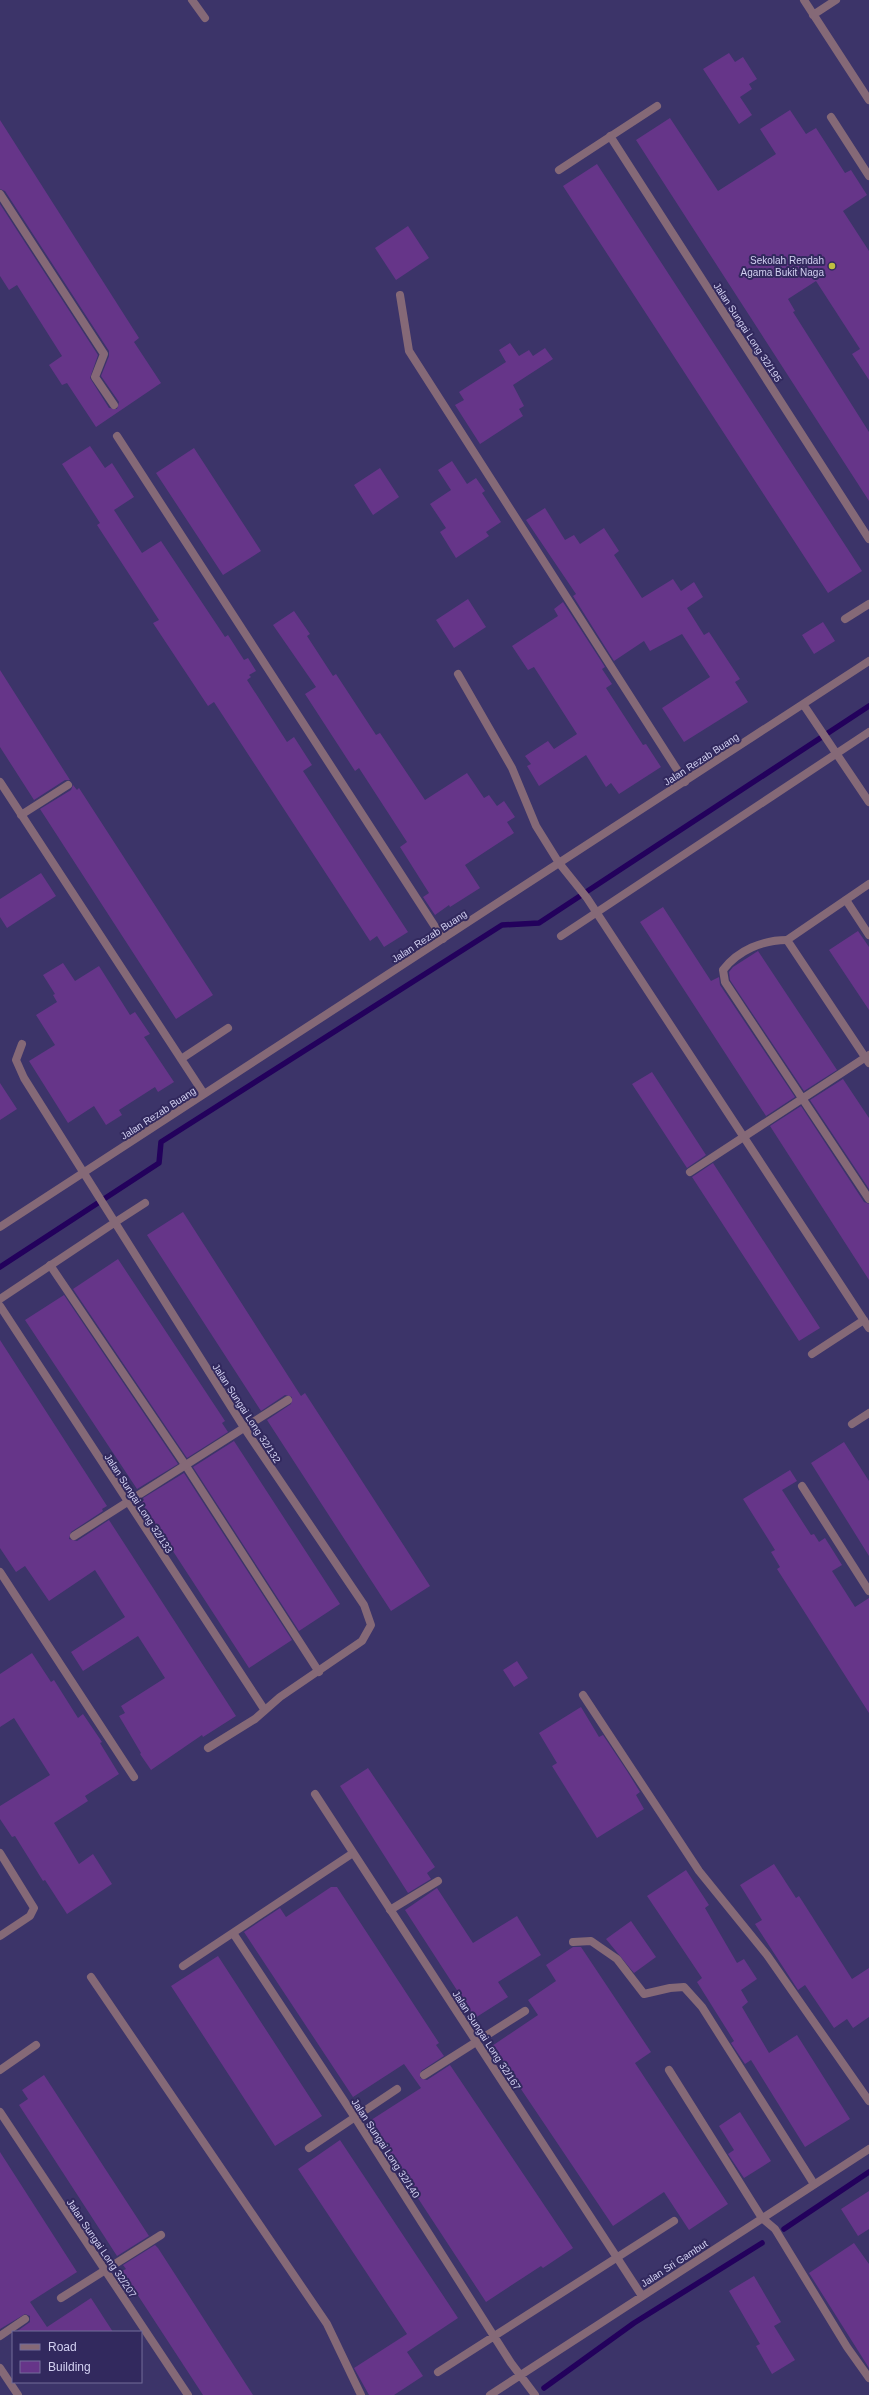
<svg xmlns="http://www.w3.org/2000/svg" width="869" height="2395" font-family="Helvetica,sans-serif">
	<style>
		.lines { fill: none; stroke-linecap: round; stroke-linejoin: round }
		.stream { stroke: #23015c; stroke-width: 5.5 }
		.building { fill: #663589 }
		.service { stroke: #856977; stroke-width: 8 }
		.minor { stroke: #856977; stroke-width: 8 }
		.poi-dot { fill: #c0be40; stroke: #32295e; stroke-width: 1.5 }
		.labels { text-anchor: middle; stroke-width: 4; stroke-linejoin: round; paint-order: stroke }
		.poi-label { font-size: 10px; fill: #d2d0f1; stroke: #32295e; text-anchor: end }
		.street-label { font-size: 10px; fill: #d2d0f1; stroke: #32295e }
	</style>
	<rect width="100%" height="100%" fill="#3c3469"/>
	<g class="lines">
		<path class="stream" d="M0,1267L159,1163L161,1142L502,925L539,923L869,706
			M784,2229L869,2172
			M544,2388L634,2323L762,2243"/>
	</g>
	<path class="building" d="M729,53L735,62L743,57L757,79L749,84L752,89L740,97L752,115L739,124L703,69Z
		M790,110L806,134L816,128L845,173L851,170L867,195L843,211L869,251V380L852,354L860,349L816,281L788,299L795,311L793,312L869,432V501L636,140L670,118L718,191L776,154L760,129Z
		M0,120L139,338L134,342L161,383L96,427L67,383L62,385L49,365L62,356L17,285L9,290L0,276V204L98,355L90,378L109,408L117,409L119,402L101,376L109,356V351L5,191L0,189Z
		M597,164L862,571L828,593L563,186Z
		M408,226L429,258L396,280L375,248Z
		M510,343L519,356L529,350L533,356L545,348L553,359L513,385L524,406L519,409L523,416L480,444L455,405L464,400L459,392L506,362L499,350Z
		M90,446L105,468L112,463L134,497L114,510L142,553L161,541L225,637L228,635L244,660L248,658L256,671L249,675L251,677L247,680L287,742L294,737L312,765L303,771L408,932L384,947L377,936L370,941L214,702L208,706L153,623L159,620L97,525L100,523L62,464Z
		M194,448L261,551L223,575L156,473Z
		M452,461L467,484L476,478L485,491L482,493L501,522L486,532L489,536L456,558L440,532L446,528L430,504L451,490L438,470Z
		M380,468L399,497L373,515L354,485Z
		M545,508L565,540L574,535L580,544L604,528L619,551L614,555L642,598L673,579L681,591L694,582L703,597L687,608L704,635L709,632L740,679L735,682L748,702L684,742L662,708L710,677L682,634L650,651L644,641L614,661L573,596L576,594L526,520Z
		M468,599L486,627L454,648L436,620Z
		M563,602L605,667L602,669L612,684L606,688L643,745L646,744L661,767L619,794L611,783L606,787L586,755L539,786L527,766L531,764L525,756L548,741L554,749L577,734L534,667L528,670L512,646L558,616L554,609Z
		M294,611L310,634L307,636L333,676L336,674L376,735L380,733L425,800L467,773L484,798L489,795L497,806L504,801L515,817L507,822L514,833L465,865L480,888L450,907L449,905L435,915L423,897L429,893L400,847L407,842L359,768L355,771L305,694L316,687L273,625Z
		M823,622L835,641L814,654L802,635Z
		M0,670L70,780H65L34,800L0,747Z
		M73,785L77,790L79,788L213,995L176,1019L40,809L71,790Z
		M41,873L56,896L7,928L0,917V899Z
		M663,907L711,981L719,977L720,985L795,1097L766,1116L640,922Z
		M858,931L869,947V1010L829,950Z
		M758,951L837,1070L804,1091L730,980L729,972L733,967Z
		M63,963L75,981L99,966L130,1015L135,1012L150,1034L144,1037L174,1082L158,1092L155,1087L119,1110L122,1115L106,1125L94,1106L68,1123L29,1061L55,1045L36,1015L57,1002L53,995L55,994L43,975Z
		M652,1072L706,1155L687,1168L632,1084Z
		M843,1079L869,1118V1189L810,1100Z
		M0,1083L17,1109L0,1120Z
		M801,1106L864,1202L869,1204V1280L770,1126Z
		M713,1163L820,1328L799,1341L692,1177Z
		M183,1212L301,1396L305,1393L430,1586L391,1611L267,1420L291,1404L292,1397L285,1395L261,1411L147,1235Z
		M118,1259L225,1421L222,1423L228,1432L187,1458L73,1289Z
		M64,1295L178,1464L137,1489L25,1320Z
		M0,1340L107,1506L102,1509L103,1511L71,1532L69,1539L77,1541L109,1520L236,1716L203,1737L202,1735L151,1770L140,1754L141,1753L119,1716L125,1713L121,1706L165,1678L138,1636L83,1671L71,1652L125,1617L95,1570L49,1601L25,1566L16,1572L0,1548Z
		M234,1441L340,1604L299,1631L193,1467Z
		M844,1442L869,1481V1556L811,1463Z
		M790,1470L797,1481L782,1490L811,1535L814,1534L819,1542L825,1538L842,1565L832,1571L855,1607L869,1598V1713L777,1569L780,1567L771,1552L775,1550L743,1499Z
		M184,1473L292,1640L249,1668L141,1502L144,1500L143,1498Z
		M32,1653L51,1682L54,1680L78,1718L83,1714L102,1742L100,1743L119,1774L85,1796L88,1801L54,1823L79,1864L93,1854L112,1884L67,1914L45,1880L43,1881L15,1836L12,1837L0,1819V1806L50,1775L14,1718L0,1727V1674Z
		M517,1661L528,1678L514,1687L503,1670Z
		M581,1707L599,1737L603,1735L627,1771L640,1792L636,1795L644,1809L597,1838L552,1766L557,1763L539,1733Z
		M368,1768L435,1867L427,1873L431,1879L408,1893L340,1786Z
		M774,1864L796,1898L799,1896L852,1979L869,1968V2017L853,2028L847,2019L834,2028L805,1985L798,1990L755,1924L762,1920L740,1885Z
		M686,1870L709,1905L705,1908L737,1963L744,1959L757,1979L741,1990L748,2002L742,2007L769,2053L797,2035L850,2119L805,2147L751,2060L745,2064L731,2043L734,2041L697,1982L702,1978L647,1896Z
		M331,1887H337L439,2043L436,2045L444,2056L421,2071L420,2078L427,2080L450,2065L573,2248L543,2268L541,2266L486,2302L368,2122L421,2088L404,2064L353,2097L244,1932L280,1908L286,1917Z
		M437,1888L473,1943L517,1916L541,1955L498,1982L508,1997L475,2018L405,1910Z
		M631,1921L656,1957L634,1973L606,1939Z
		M573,1947H581L651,2052L635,2063L728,2204L689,2230L664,2192L613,2226L492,2046L538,2015L528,2000L556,1981L546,1965Z
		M218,1956L322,2116L275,2146L171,1986Z
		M44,2075L149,2236L117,2256L19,2105L28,2099L22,2090Z
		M740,2112L771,2161L744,2178L728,2154L734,2150L719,2126Z
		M340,2140L458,2318L407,2352L423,2376L394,2395H369L354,2368L407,2334L298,2169Z
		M0,2152L77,2272L30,2302L47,2327L91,2298L113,2332H16L30,2322V2316L25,2314L0,2329Z
		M869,2191V2229L858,2236L841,2209Z
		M854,2243L869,2264V2368L809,2273Z
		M155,2245L158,2248L253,2395H203L122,2271L126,2269L123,2265Z
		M754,2276L781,2322L774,2326L795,2360L772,2374L756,2346L760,2344L729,2291Z"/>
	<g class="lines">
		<path class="service" d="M192,0L205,18
			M831,117L869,176
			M846,900L869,935
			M787,940C763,940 738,950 723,970L725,982L869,1199
			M690,1172L869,1055
			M114,1223L145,1203
			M50,1265L186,1466L319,1672
			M852,1424L869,1413
			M390,1910L438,1881
			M573,1942L591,1941L617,1959L644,1994L670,1988L684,1987L702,2007L814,2184
			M91,1977L327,2324L361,2395
			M0,2070L36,2045
			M669,2070L762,2218
			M424,2075L525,2011
			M309,2148L397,2089
			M61,2298L161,2235
			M0,2336L25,2319"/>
		<path class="minor" d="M804,0L869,100
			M813,15L836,0
			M610,136L869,539
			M559,170L657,106
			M0,194L104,354L95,377L114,405
			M400,295L409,351L685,782
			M117,436L443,939
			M845,619L869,604
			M458,674L512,768L536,826L559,863L587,898L869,1328
			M803,704L869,802
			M0,782L204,1094
			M21,815L68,785
			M869,884L787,940L869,1063
			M561,936L869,732
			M22,1044L16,1060L24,1078L245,1429L364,1605L371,1625L362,1641L280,1697L255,1719L208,1748
			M181,1059L228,1028
			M0,1227L869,661
			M0,1299L114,1223
			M0,1306L264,1709
			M812,1354L864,1320
			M802,1486L869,1591
			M74,1536L288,1400
			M0,1572L134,1777
			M583,1695L699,1871L767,1955L869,2101
			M315,1794L642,2296
			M0,1853L34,1908L30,1916L0,1936
			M233,1933L356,2119L511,2363L535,2395
			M183,1966L353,1853
			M0,2112L188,2395
			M762,2218L775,2229L847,2347L869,2378
			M0,2368L18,2395
			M438,2372L674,2221
			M490,2395L869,2149"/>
	</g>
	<circle class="poi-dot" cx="832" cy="266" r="4"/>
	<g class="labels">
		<g class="poi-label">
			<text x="824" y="264">Sekolah Rendah<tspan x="824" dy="12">Agama Bukit Naga</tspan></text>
		</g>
		<g class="street-label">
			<text transform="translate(748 332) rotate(57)" y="4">Jalan Sungai Long 32/195</text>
			<text transform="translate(701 759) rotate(-33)" y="4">Jalan Rezab Buang</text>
			<text transform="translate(429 936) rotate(-33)" y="4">Jalan Rezab Buang</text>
			<text transform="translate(158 1113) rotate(-33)" y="4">Jalan Rezab Buang</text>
			<text transform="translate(247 1413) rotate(57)" y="4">Jalan Sungai Long 32/132</text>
			<text transform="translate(139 1503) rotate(57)" y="4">Jalan Sungai Long 32/133</text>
			<text transform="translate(487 2040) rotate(57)" y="4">Jalan Sungai Long 32/167</text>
			<text transform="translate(386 2148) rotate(57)" y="4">Jalan Sungai Long 32/140</text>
			<text transform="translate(102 2248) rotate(56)" y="4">Jalan Sungai Long 32/207</text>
			<text transform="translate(674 2263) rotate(-33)" y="4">Jalan Sri Gambut</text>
		</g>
	</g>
	<rect x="12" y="2331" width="130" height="52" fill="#32295e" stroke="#726c99"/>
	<rect x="20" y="2344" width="20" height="6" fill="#856977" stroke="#726c99"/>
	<text x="48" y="2351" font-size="12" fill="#d2d0f1">Road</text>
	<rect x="20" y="2361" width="20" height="12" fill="#663589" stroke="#726c99"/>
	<text x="48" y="2371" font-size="12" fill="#d2d0f1">Building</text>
</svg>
